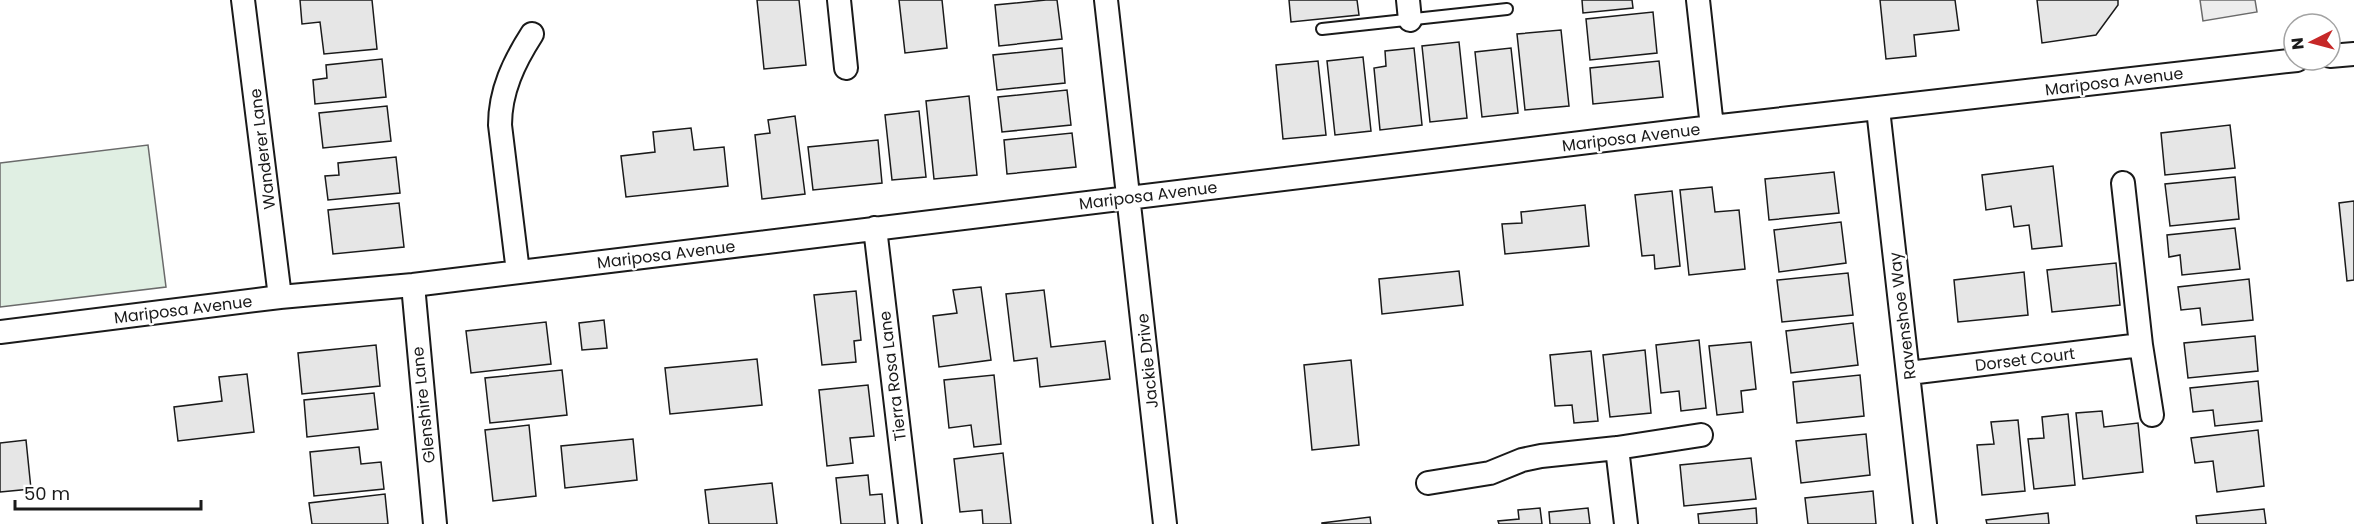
<svg xmlns="http://www.w3.org/2000/svg" width="2354" height="524" font-family="Poppins,sans-serif">
	<style>
		.green { fill: #e0efe3; stroke: #6a6a6a; stroke-width: 1.5 }
		.parking { fill: #ededed; stroke: #6a6a6a; stroke-width: 1.5 }
		.building { fill: #e6e6e6; stroke: #1a1a1a; stroke-width: 1.5 }
		.lines { fill: none; stroke-linecap: round; stroke-linejoin: round }
		.lane-casing { stroke: #1a1a1a; stroke-width: 14 }
		.street-casing { stroke: #1a1a1a; stroke-width: 26 }
		.lane { stroke: #fff; stroke-width: 10 }
		.street { stroke: #fff; stroke-width: 22 }
		.labels { text-anchor: middle; stroke-width: 4.5; stroke-linejoin: round; paint-order: stroke }
		.street-label { font-size: 16px; fill: #1a1a1a; stroke: #fff }
	</style>
	<rect width="100%" height="100%" fill="#fff"/>
	<path class="green" d="M148,145L166,287L0,307V163Z"/>
	<path class="parking" d="M2200,0H2255L2257,12L2203,21Z"/>
	<path class="building" d="M300,0H372L377,49L324,54L320,22L302,24Z
		M757,0H799L806,65L764,69Z
		M899,0H942L947,48L905,53Z
		M1046,0H1057L1062,39L999,46L995,5Z
		M1289,0H1357L1359,15L1291,22Z
		M1582,0H1632L1633,8L1583,13Z
		M1880,0H1955L1959,30L1914,35L1916,56L1886,59Z
		M2037,0H2118V5L2096,35L2042,43Z
		M1653,12L1657,53L1590,60L1586,19Z
		M1561,30L1569,106L1525,110L1517,34Z
		M1459,42L1467,118L1430,122L1422,46Z
		M1062,48L1065,83L997,90L993,55Z
		M1414,48L1422,125L1380,130L1374,68L1386,66L1385,51Z
		M1511,48L1518,113L1482,117L1475,52Z
		M1363,57L1371,131L1335,135L1327,61Z
		M382,59L386,97L315,104L313,80L327,78L326,65Z
		M1318,61L1326,135L1283,139L1276,65Z
		M1659,61L1663,97L1593,104L1590,68Z
		M1067,90L1071,125L1002,132L998,97Z
		M969,96L977,175L934,179L926,101Z
		M387,106L391,141L323,148L319,113Z
		M919,111L926,177L892,180L885,115Z
		M795,116L805,194L762,199L755,135L770,133L768,120Z
		M2230,125L2235,168L2165,175L2161,133Z
		M691,128L694,150L724,147L728,186L626,197L621,156L655,152L653,132Z
		M1072,133L1076,167L1007,174L1004,140Z
		M878,140L882,183L813,190L808,147Z
		M396,157L400,193L328,200L325,176L339,175L338,163Z
		M2053,166L2062,246L2032,249L2029,225L2014,227L2011,206L1986,210L1982,175Z
		M1834,172L1839,213L1769,220L1765,179Z
		M2235,177L2239,219L2170,226L2165,184Z
		M1712,187L1715,212L1739,210L1745,269L1689,275L1680,190Z
		M1672,191L1680,266L1655,269L1654,255L1642,256L1635,195Z
		M2354,201V280L2347,281L2339,203Z
		M399,203L404,247L333,254L328,210Z
		M1585,205L1589,246L1505,254L1502,224L1522,223L1521,212Z
		M1841,222L1846,263L1779,272L1774,230Z
		M2235,228L2240,269L2182,275L2180,255L2169,257L2167,235Z
		M2116,263L2120,305L2052,312L2047,270Z
		M1459,271L1463,305L1382,314L1379,279Z
		M2024,272L2028,315L1958,322L1954,280Z
		M1848,273L1853,315L1782,322L1777,280Z
		M2249,279L2253,320L2202,325L2200,308L2181,310L2178,287Z
		M981,287L991,360L939,367L933,316L957,313L953,290Z
		M1044,290L1051,347L1105,341L1110,379L1040,387L1037,358L1014,361L1006,294Z
		M856,291L861,340L854,341L856,362L822,365L814,295Z
		M604,320L607,348L582,350L579,323Z
		M546,322L551,364L471,373L466,331Z
		M1853,323L1858,365L1791,373L1786,331Z
		M2255,336L2258,371L2188,378L2184,343Z
		M1699,340L1706,408L1681,411L1679,391L1661,393L1656,345Z
		M1751,342L1756,389L1741,391L1743,412L1717,415L1709,346Z
		M376,345L380,386L302,394L298,353Z
		M1645,350L1651,413L1610,417L1603,355Z
		M1591,351L1598,421L1574,423L1572,405L1555,406L1550,355Z
		M757,359L762,405L670,414L665,368Z
		M1351,360L1359,445L1312,450L1304,365Z
		M562,370L567,415L490,423L485,378Z
		M247,374L254,432L178,441L174,407L222,401L219,377Z
		M994,375L1001,444L974,447L971,425L949,428L944,380Z
		M1860,375L1864,416L1797,423L1793,382Z
		M2258,381L2262,421L2215,426L2213,410L2193,412L2190,388Z
		M868,385L874,436L850,438L853,463L827,466L819,390Z
		M374,393L378,429L307,437L304,400Z
		M2102,411L2104,427L2138,423L2143,472L2083,479L2076,413Z
		M2068,414L2075,485L2034,489L2028,439L2044,438L2042,417Z
		M2018,420L2025,491L1982,495L1977,445L1994,444L1991,422Z
		M529,425L536,496L493,501L485,430Z
		M2258,430L2264,486L2217,492L2213,461L2195,463L2191,438Z
		M1866,434L1870,475L1801,483L1796,441Z
		M633,439L637,480L565,488L561,446Z
		M26,440L31,489L0,492V443Z
		M359,447L361,464L381,462L384,489L314,496L310,452Z
		M1003,453L1011,524H983L982,510L960,512L954,459Z
		M1751,458L1756,499L1684,506L1680,465Z
		M868,475L870,495L882,494L885,524H841L836,478Z
		M772,483L777,524H709L705,490Z
		M1873,491L1876,524H1808L1805,498Z
		M385,494L388,524H312L309,503Z
		M1540,508L1542,524H1499L1498,521L1519,519L1518,510Z
		M1588,508L1590,524H1550L1549,512Z
		M1756,508L1757,524H1699L1698,514Z
		M2264,509L2266,524H2197L2196,516Z
		M2048,513L2049,524H1987L1986,520Z
		M1370,517L1371,524H1322V523Z"/>
	<g class="lines">
		<g class="lane-casing">
			<path id="lane" d="M1322,29L1507,9"/>
		</g>
		<g class="street-casing">
			<path id="street" d="M243,0L280,297
				M839,0L846,68
				M1106,0L1165,524
				M1408,0L1410,20
				M1698,0L1712,127
				M2330,56L2354,54
				M1878,109L1925,524
				M2123,183L2141,345L2152,415
				M875,228L910,524
				M518,272L500,125C500,91 514,62 532,34
				M413,285L435,524
				M0,332L280,297L413,285L1712,127L2297,60
				M1909,373L2141,345
				M1617,448L1626,524
				M1428,483L1490,473L1522,460L1541,456L1617,448L1701,435"/>
		</g>
		<use href="#lane" class="lane"/>
		<use href="#street" class="street"/>
	</g>
	<g class="labels">
		<g class="street-label">
			<text transform="translate(2114 81) rotate(-7)" y="6">Mariposa Avenue</text>
			<text transform="translate(1631 137) rotate(-7)" y="6">Mariposa Avenue</text>
			<text transform="translate(262 149) rotate(-97)" y="6">Wanderer Lane</text>
			<text transform="translate(1148 195) rotate(-7)" y="6">Mariposa Avenue</text>
			<text transform="translate(666 254) rotate(-7)" y="6">Mariposa Avenue</text>
			<text transform="translate(183 309) rotate(-7)" y="6">Mariposa Avenue</text>
			<text transform="translate(1902 316) rotate(-97)" y="6">Ravenshoe Way</text>
			<text transform="translate(2025 359) rotate(-7)" y="6">Dorset Court</text>
			<text transform="translate(1147 361) rotate(-96)" y="6">Jackie Drive</text>
			<text transform="translate(892 376) rotate(-97)" y="6">Tierra Rosa Lane</text>
			<text transform="translate(423 405) rotate(-96)" y="6">Glenshire Lane</text>
		</g>
	</g>
	<g transform="translate(2312 42) rotate(264)"><circle r="28" fill="#ffffff" stroke="#a3a3a3" stroke-width="1.5"/>
	<path d="M0-4.5L10 22L0 15L-10 22Z" fill="#c62828"/>
	<text y="-9" font-size="16" font-weight="bold" text-anchor="middle" fill="#1a1a1a">N</text>
	</g>
	<path d="M15 500v9h186v-9" fill="none" stroke="#1a1a1a" stroke-width="3"/>
	<text x="24" y="500" font-size="18" fill="#1a1a1a" stroke="#ffffff" stroke-width="4.5" paint-order="stroke">50 m</text>
</svg>
